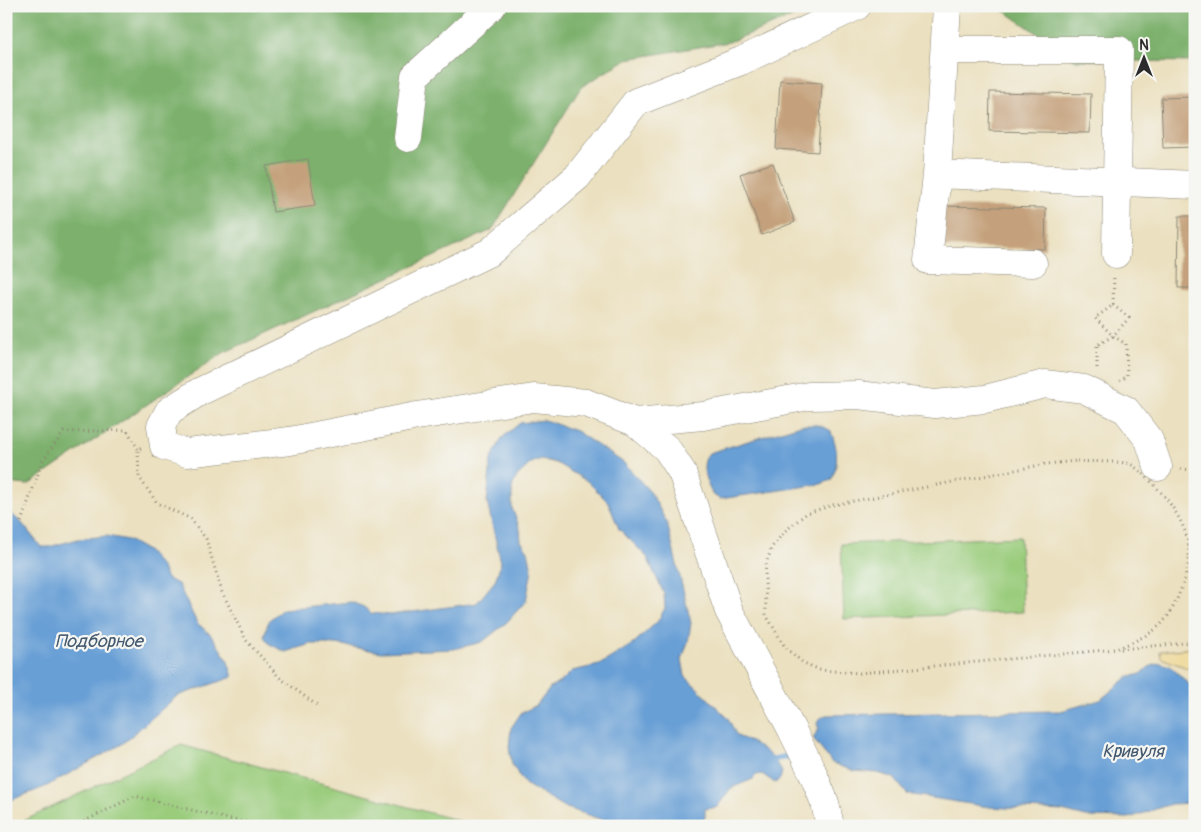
<svg xmlns="http://www.w3.org/2000/svg" width="1201" height="832" font-family="Pangolin,sans-serif">
	<style>
		.green { fill: #9acc7c; stroke: #627c54 }
		.forest { fill: #7bb06c; stroke: #536e4c }
		.sand { fill: #eeda9e; stroke: #8c8264 }
		.water { fill: #679fd5; stroke: #496580 }
		.lines { fill: none; stroke-linecap: round; stroke-linejoin: round }
		.stream { stroke: #679fd5; stroke-width: 6 }
		.building { fill: #c4a17b }
		.minor-casing { stroke: #8b8675; stroke-width: 29 }
		.path { stroke: #8b8675; stroke-width: 3; stroke-dasharray: 1 4; stroke-linecap: butt }
		.minor { stroke: #fff; stroke-width: 28 }
		.labels { text-anchor: middle; stroke-width: 4.5; stroke-linejoin: round; paint-order: stroke }
		.water-label { font-size: 18px; font-style: italic; fill: #43596f; stroke: #f6f6f2 }
	</style>
	<rect width="100%" height="100%" fill="#f6f6f2"/>
	<filter id="ink" filterUnits="userSpaceOnUse"><feTurbulence type="fractalNoise" baseFrequency=".02" numOctaves="2"/><feDisplacementMap in="SourceGraphic" scale="10" xChannelSelector="R" yChannelSelector="G"/><feConvolveMatrix kernelMatrix="1 2 1 2 8 2 1 2 1" color-interpolation-filters="sRGB"/></filter>
	<filter id="wash" filterUnits="userSpaceOnUse"><feTurbulence type="fractalNoise" baseFrequency=".0096" numOctaves="4" result="noise"/><feDisplacementMap in="SourceGraphic" scale="20" xChannelSelector="R" yChannelSelector="G"/><feGaussianBlur stdDeviation="1.12" result="paint"/><feColorMatrix in="noise" values="0 0 0 0 0 0 0 0 0 0 0 0 0 0 0 0 0 1.4 0 .05"/><feComposite in="paint" operator="in"/></filter>
	<g filter="url(#wash)">
		<rect width="100%" height="100%" fill="#ebe0bf"/>
		<path class="green" d="M1020,537L1023,612L844,619L841,544Z
			M181,745L478,826H13Z"/>
		<path class="forest" d="M6,6H820L729,42L627,59L581,87L492,230L223,353L28,485L6,483Z
			M997,6H1195V62L1076,60Z"/>
		<path class="sand" d="M1195,648V671L1161,658L1160,651Z"/>
		<path class="water" d="M544,420L576,431L624,463L651,493L667,523L691,623L688,642L682,659L685,676L728,718L737,736C759,745 770,751 782,772L780,779L775,783L762,774L756,775L753,779L731,788L717,807L705,809V818L691,826L618,825L564,807L525,784L512,765L509,747L511,728L521,713L537,705L551,687L562,681L572,671L599,665L633,644L658,621L665,608L664,594L647,557L619,529L608,502L587,481L556,463L541,459L531,463L517,476L512,487V508L520,529L521,541L528,551L532,570L526,601L505,624L482,642L454,649L381,652L336,644H311L285,652L268,643L264,636L269,620L283,609L351,602L364,607L371,613L390,615L477,603L495,581L501,563L487,502L491,460L502,438L520,423Z
			M801,425H818L830,430C838,446 839,465 831,480L821,484L720,499L713,495C706,483 699,465 709,453Z
			M6,510L21,522L41,547H49L78,539L107,536L128,540L147,551L162,568L167,579L178,584L197,623L211,635L227,659L233,677L177,696L122,744L45,787L6,802Z
			M1160,663L1170,666L1190,685L1195,687V803L1171,804L1129,818L1086,817L1062,811L989,807L907,794L894,778L878,773L854,771L832,763L814,740V736L819,729L817,724L818,720L826,715L1061,711L1100,700L1128,677L1141,674L1149,667Z"/>
		<g class="lines">
			<path class="stream" d="M775,759L796,755"/>
		</g>
		<g id="blocks">
			<path class="building" d="M780,80L822,83L818,152L776,149Z
				M990,92L1091,94L1090,133L989,131Z
				M1195,97V147L1163,148L1161,98Z
				M308,159L315,206L273,212L266,166Z
				M773,163L795,222L762,235L740,174Z
				M942,206L1046,208L1045,249L941,247Z
				M1179,216H1195V288H1178Z"/>
		</g>
	</g>
	<g filter="url(#ink)">
		<use href="#blocks" fill-opacity="0" stroke="#8b8675" stroke-width="1"/>
		<g class="lines">
			<g class="minor-casing">
				<path id="minor" d="M857,6L741,61L636,102L577,177L490,252L199,392L169,411L161,426L164,446L187,453L290,441L417,416L534,398L586,403L635,422L703,416L809,396L858,395L935,404L985,399L1045,384L1084,389L1126,410L1149,440L1158,467
					M947,6L937,174L928,260L1033,263
					M945,50H1119L1116,254
					M408,138L415,76L492,6
					M937,174L1195,185
					M635,422L667,449L682,472L729,611L792,730L812,771L825,803L830,826"/>
			</g>
			<path class="path" d="M1113,305L1129,318L1113,336L1126,344L1127,376L1120,381
				M1097,368V345L1113,336L1095,318L1113,305L1114,276
				M141,448L138,449L139,477L157,503L191,519L206,539L222,592L246,640L279,677L319,707
				M1077,461C1087,462 1124,461 1130,464C1139,468 1160,491 1166,498C1191,532 1196,555 1179,594C1175,604 1170,615 1162,623C1150,636 1132,642 1116,649L860,673L820,670L802,662L785,647L766,615L765,576L766,564L772,547L785,531L807,513L833,505L1046,464Z
				M1181,469L1195,470
				M21,522L43,460L64,432L127,430L138,449
				M1189,547L1195,532
				M1190,569L1195,582
				M1121,649L1195,642
				M75,826L135,796L232,820L270,826"/>
			<use href="#minor" class="minor"/>
		</g>
	</g>
	<g class="labels">
		<g class="water-label">
			<text x="99" y="647">Подборное</text>
			<text x="1133" y="757">Кривуля</text>
		</g>
	</g>
	<rect width="1201" height="832" fill="none" stroke="#f6f6f2" stroke-width="25"/>
	<g transform="translate(1144 58)" stroke="#f6f6f2" stroke-width="4" paint-order="stroke">
	<path d="M0-4L9 19L0 12L-9 19Z" fill="#2b2b2b"/>
	<text y="-8" font-size="14" font-weight="bold" text-anchor="middle" fill="#2b2b2b">N</text>
	</g>
</svg>
